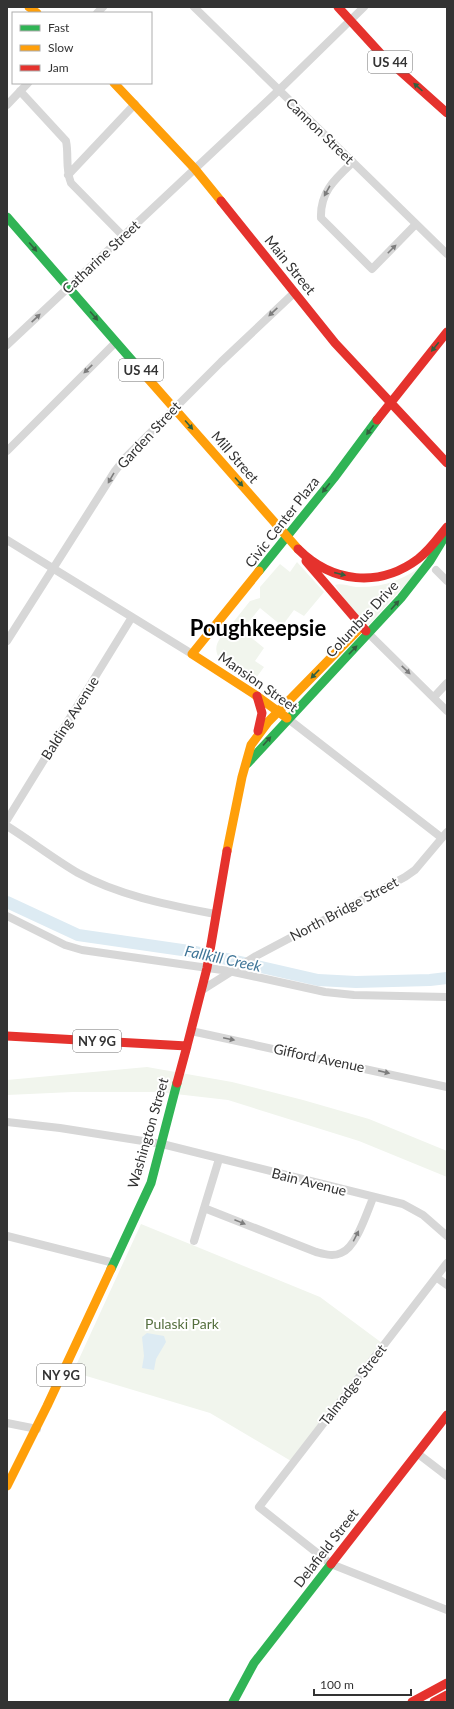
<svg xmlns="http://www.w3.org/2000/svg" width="454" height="1709" font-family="Lato,sans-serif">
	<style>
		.green { fill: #f1f5ed }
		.water { fill: #ddebf3 }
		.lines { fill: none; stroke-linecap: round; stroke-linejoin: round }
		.river { stroke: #ddebf3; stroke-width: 12 }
		.street { stroke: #d7d7d7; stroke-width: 8 }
		.fast { stroke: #30b455; stroke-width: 9 }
		.slow { stroke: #ff9f0a; stroke-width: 9 }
		.jam { stroke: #e5322d; stroke-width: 9 }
		.oneway { fill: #32603f }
		.oneway2 { fill: #7d7d7d }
		.labels { text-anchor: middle; stroke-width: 4; stroke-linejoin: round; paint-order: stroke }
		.shield { fill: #fff; stroke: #707070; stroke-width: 1 }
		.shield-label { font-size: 13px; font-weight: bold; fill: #333 }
		.street-label { font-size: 14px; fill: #333; stroke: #fff }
		.park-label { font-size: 14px; fill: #56703f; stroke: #fff }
		.water-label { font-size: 15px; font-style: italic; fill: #3f7597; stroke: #fff }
		.town-label { font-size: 22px; font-weight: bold; fill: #000; stroke: #fff }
	</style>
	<rect width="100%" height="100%" fill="#fff"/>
	<path class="green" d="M297,562L324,592L304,616L294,610L282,626L260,608L242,630L264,648L255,661L264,667L253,682C237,672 204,659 221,637H226L232,630L231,625L250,601L260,598V587L280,564L290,572Z
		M426,562L367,627L353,612L335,585C340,583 349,586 356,587C383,588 407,579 426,562Z
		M147,1067L232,1082L303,1100L369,1119L447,1151V1177L359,1141L228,1100L158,1092H73L7,1095V1080Z
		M141,1224L320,1297L382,1343L291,1461L210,1413L73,1372Z"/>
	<path class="water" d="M147,1333L164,1336L166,1342L156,1359L154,1370L142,1368L144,1356L142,1337Z"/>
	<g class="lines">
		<path class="river" d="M7,902L78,935L196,952L318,980L356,982L430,980L447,978"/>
		<path class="street" d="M194,7L447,254
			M97,13L103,7
			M20,91L66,141C69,155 65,169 71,183L123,236
			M7,105L28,83
			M353,162C335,179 320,192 321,218L372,269L416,224
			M68,175L135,104
			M7,345L279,90L364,7
			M7,451L116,342
			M7,540L192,654
			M436,570L447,581
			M368,633L447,711
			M7,641L115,471L126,457L221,362L294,293
			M434,697L447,683
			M287,718L442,838
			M7,820L132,617
			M7,826C31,841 54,859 78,873C120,896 169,905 215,914
			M7,916L65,945L82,950L229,971L325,992L354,995L447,997
			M202,990L256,956L405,877L415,870L447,832
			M191,1031L447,1087
			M7,1122L60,1128L162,1144L403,1204L423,1215L447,1236
			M204,1208L316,1252C324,1254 333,1257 341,1253C356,1248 367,1212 373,1198
			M7,1236L114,1263
			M194,1241L219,1159
			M447,1263L259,1507L331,1564L447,1610
			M436,1277L447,1285
			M7,1423L37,1429
			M417,1453L447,1476"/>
		<path class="fast" d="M7,217L136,365
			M259,571L334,478L377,420
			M247,764L401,598L430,561L444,538
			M111,1269L151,1183L177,1083
			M233,1702L254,1663L331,1564"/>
		<path class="slow" d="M29,7L37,13
			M114,83L195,169L221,201
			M136,365L298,549
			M259,571L192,654L254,694L287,718
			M227,851L242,777L251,745L268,722L362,626
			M7,1486L47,1406L111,1269"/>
		<path class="jam" d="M338,7L381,54L447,113
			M221,201L335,343L447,463
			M377,420L447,332
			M298,549C332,583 379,588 418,559C430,550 438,538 447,527
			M306,561L366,631
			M257,696L262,713L258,731
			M7,1036L187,1046L177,1083
			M187,1046L207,968L227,851
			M331,1564L447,1415
			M412,1702L447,1683
			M434,1702L447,1695"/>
	</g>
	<defs><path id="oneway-solid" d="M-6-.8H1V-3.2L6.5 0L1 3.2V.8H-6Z"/></defs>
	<g class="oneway">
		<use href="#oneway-solid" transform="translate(418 87) rotate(-138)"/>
		<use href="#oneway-solid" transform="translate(33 247) rotate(49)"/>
		<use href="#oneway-solid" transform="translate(94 316) rotate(49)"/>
		<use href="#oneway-solid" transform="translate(435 347) rotate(129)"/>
		<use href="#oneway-solid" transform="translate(189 425) rotate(49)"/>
		<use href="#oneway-solid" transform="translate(370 430) rotate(127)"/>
		<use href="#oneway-solid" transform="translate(239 482) rotate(48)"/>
		<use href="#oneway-solid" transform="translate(326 488) rotate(129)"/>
		<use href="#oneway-solid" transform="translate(340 574) rotate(14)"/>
		<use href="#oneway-solid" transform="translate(395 605) rotate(-48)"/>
		<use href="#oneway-solid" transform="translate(353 650) rotate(-46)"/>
		<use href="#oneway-solid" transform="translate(315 674) rotate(134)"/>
		<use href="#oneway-solid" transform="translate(267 741) rotate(-48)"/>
	</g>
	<g class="oneway2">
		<use href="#oneway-solid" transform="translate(327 191) rotate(119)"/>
		<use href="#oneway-solid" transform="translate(392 249) rotate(-45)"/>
		<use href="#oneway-solid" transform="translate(273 312) rotate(137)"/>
		<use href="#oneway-solid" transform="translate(36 318) rotate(-43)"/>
		<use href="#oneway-solid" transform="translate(88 369) rotate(136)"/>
		<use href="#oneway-solid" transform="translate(111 478) rotate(120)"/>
		<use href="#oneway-solid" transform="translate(406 670) rotate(44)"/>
		<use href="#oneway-solid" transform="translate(229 1039) rotate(12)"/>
		<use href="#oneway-solid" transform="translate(384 1072) rotate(13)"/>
		<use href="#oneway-solid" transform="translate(240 1222) rotate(22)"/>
		<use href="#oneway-solid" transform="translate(356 1236) rotate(-63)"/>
	</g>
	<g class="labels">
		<g class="shield">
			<rect x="368" y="51" width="44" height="22" rx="3"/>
			<rect x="119" y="359" width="44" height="22" rx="3"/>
			<rect x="73" y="1030" width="48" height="22" rx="3"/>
			<rect x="37" y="1364" width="48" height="22" rx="3"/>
		</g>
		<g class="shield-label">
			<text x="390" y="67">US 44</text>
			<text x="141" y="375">US 44</text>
			<text x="97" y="1046">NY 9G</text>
			<text x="61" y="1380">NY 9G</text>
		</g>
		<g class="street-label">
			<text transform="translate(320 131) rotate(44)" y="5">Cannon Street</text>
			<text transform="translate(101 257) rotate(-43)" y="5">Catharine Street</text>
			<text transform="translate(290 265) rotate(51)" y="5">Main Street</text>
			<text transform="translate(149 435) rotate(-47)" y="5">Garden Street</text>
			<text transform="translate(235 457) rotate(49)" y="5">Mill Street</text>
			<text transform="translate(282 522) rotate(-52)" y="5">Civic Center Plaza</text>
			<text transform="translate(362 619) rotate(-47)" y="5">Columbus Drive</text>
			<text transform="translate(258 682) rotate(35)" y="5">Mansion Street</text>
			<text transform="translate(70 718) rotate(-58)" y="5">Balding Avenue</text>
			<text transform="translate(344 909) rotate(-28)" y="5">North Bridge Street</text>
			<text transform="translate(319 1058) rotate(12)" y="5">Gifford Avenue</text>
			<text transform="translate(148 1133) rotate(-74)" y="5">Washington Street</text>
			<text transform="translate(309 1182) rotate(14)" y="5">Bain Avenue</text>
			<text transform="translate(353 1385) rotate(-52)" y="5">Talmadge Street</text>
			<text transform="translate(326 1548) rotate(-52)" y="5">Delafield Street</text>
		</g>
		<g class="park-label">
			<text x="182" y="1329">Pulaski Park</text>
		</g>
		<g class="water-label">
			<text transform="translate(223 959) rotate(12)" y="5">Fallkill Creek</text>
		</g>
		<g class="town-label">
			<text x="258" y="636">Poughkeepsie</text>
		</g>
	</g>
	<rect width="454" height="1709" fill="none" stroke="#333333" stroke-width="16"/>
	<rect x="12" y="12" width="140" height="72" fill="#ffffff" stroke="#adadad"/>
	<rect x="20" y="25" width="20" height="6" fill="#30b455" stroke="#adadad"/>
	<text x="48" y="32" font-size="12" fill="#333333">Fast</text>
	<rect x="20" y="45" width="20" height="6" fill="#ff9f0a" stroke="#adadad"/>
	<text x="48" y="52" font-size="12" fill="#333333">Slow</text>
	<rect x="20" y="65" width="20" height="6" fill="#e5322d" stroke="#adadad"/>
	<text x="48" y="72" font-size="12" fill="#333333">Jam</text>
	<path d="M314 1689v6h97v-6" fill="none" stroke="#333333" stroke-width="2"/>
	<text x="320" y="1689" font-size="12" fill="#333333" stroke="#ffffff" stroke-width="3" paint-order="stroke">100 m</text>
</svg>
